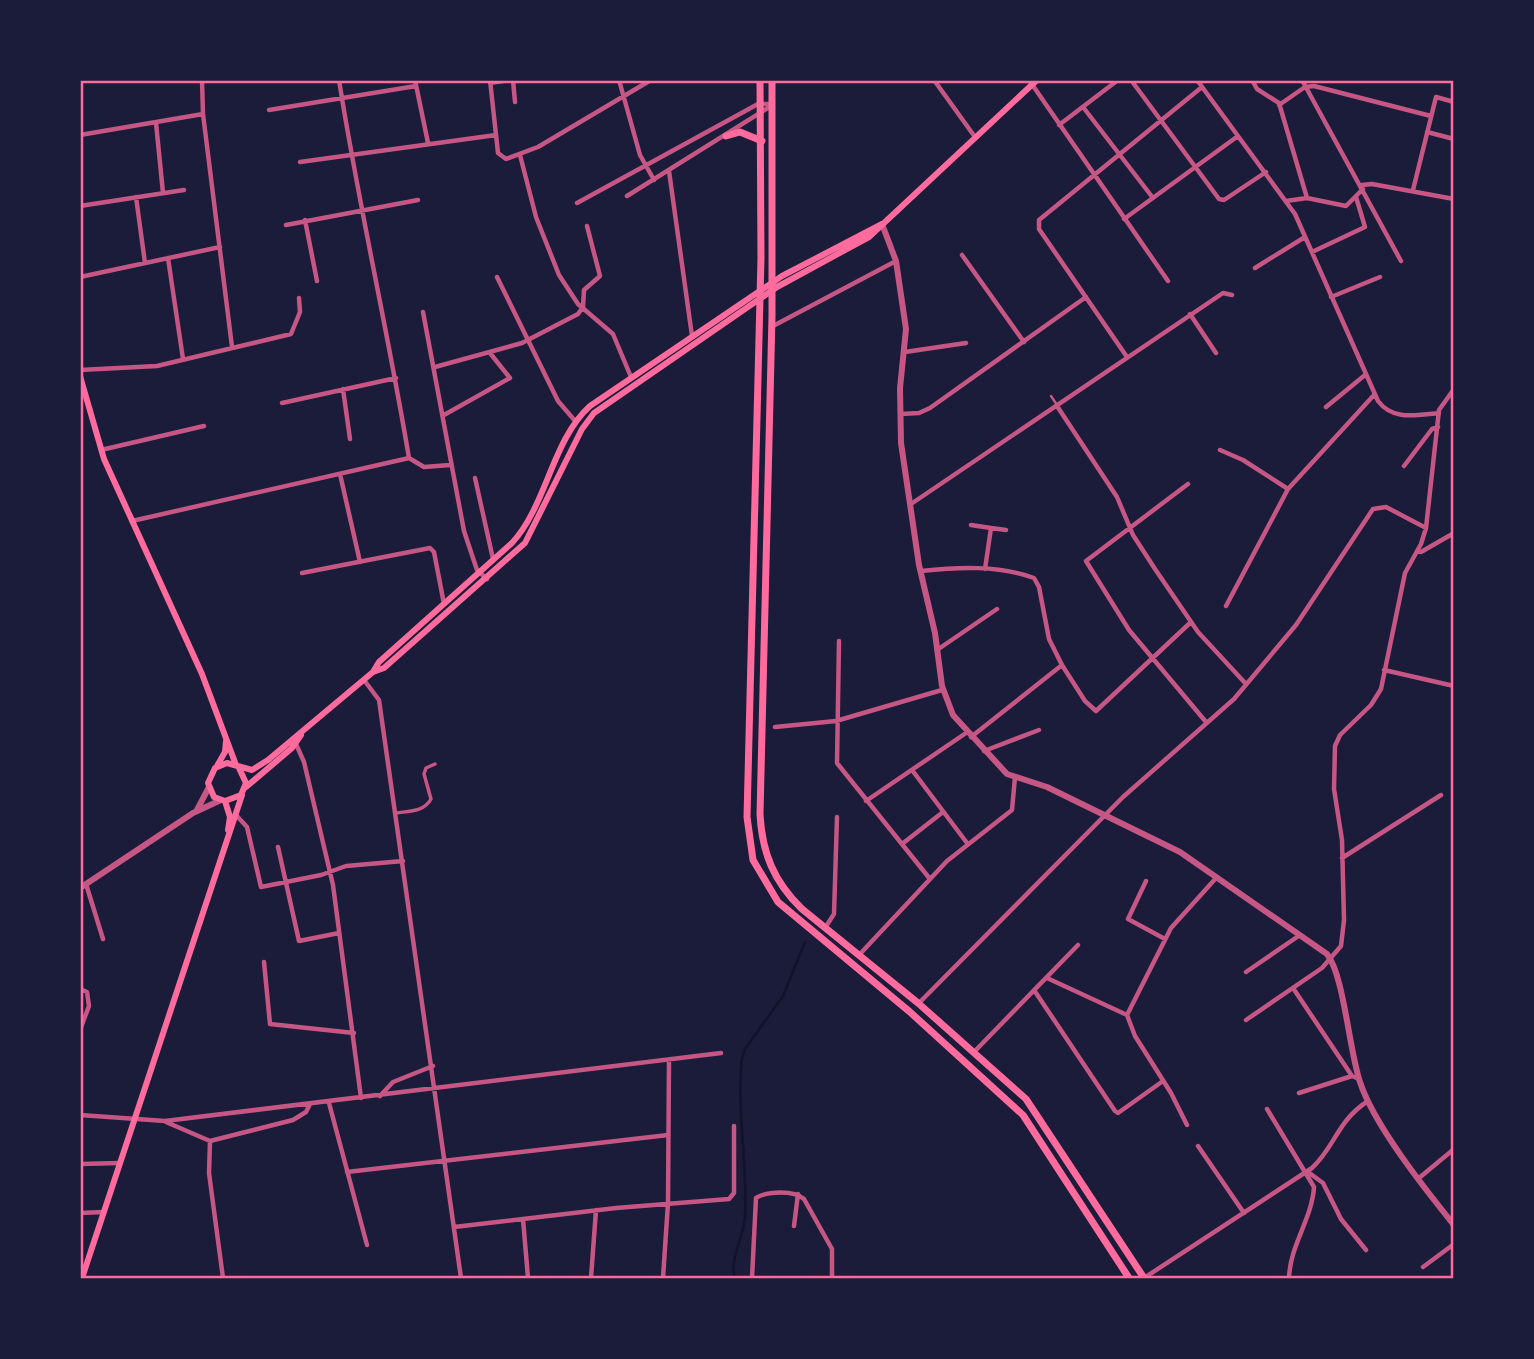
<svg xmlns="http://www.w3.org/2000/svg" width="1534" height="1359" font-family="'Alegreya Sans',sans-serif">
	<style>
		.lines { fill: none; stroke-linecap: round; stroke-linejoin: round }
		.stream { stroke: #12122b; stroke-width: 2.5 }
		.service { stroke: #c65784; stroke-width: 2.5 }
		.pedestrian { stroke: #c65784; stroke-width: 3.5 }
		.minor { stroke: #c65784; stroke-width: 4.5 }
		.tertiary { stroke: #c65784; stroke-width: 6 }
		.secondary { stroke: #ff6b9d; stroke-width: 6 }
		.primary { stroke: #ff6b9d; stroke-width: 7 }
		.neatline { fill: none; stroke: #ff6b9d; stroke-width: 2.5 }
	</style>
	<rect width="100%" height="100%" fill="#1b1b3a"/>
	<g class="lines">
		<path class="stream" d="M735,1278C729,1257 744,1238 745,1216C748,1164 736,1110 742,1058L745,1049L783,996L805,942"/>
		<path class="service" d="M1051,396L1057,405"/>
		<path class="pedestrian" d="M396,813C409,811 424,812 431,799L424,774L426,768L435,764"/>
		<path class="minor" d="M202,80L203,114L232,347
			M339,80C359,207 388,332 409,458
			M415,80L428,143
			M490,80L498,153L506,159L538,147L651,80
			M513,80L515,102
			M619,80L640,155L654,180
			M934,80L975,137
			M1029,80L1168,281
			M1131,80L1219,199L1224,200L1266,172
			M1197,80L1295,214L1378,401C1393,421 1416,415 1439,413
			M1252,80L1257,89L1279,103L1307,198
			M1302,80L1401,261
			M490,83L509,80
			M1279,105L1305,87L1314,86L1431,116
			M1083,107L1153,198
			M269,110L416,86
			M156,123L163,193
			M1059,125L1118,80
			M1427,132L1454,139
			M80,135L203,114
			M520,155L536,217L559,275L578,304L613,334L631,377
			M300,162L496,135
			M669,171L692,336
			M1362,185L1372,184L1454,199
			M1413,190L1436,97L1454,102
			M627,196L771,106
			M136,197L145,263
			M1286,201L1307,198L1346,206L1363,189
			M577,203L758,104H773
			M80,206L184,190
			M1124,219L1238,136
			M305,220L317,281
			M286,225L418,200
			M1312,252L1365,227L1356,197
			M962,255L1024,342
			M168,258L183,359
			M1255,268L1305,237
			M80,277L220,247
			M497,277L558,401L576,422
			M1331,297L1380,277
			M423,312L464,531L477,570L487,579
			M1190,314L1216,353
			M773,326L896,261
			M905,352L966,343
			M1127,357L1039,229V220L1202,87
			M435,367L522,343L578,314L583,307L584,290L600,276L587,226
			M80,370L157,366L291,334L300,312L299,298
			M343,389L350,439
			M282,403L396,378
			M1057,406L1117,497L1133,535L1155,569L1198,632L1246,684
			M1326,407L1365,375
			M901,414L919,413L930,408L1086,297
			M444,415L510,378L490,353
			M101,450L204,426
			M1220,450L1243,460L1288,489
			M1404,466L1432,429L1438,427
			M340,474L360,562
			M475,478L493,559
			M1188,484L1086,561L1129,630L1206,722
			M911,504L1223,293L1232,295
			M132,521L409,458L424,467L450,465
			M971,525L991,528
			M1417,551L1421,552L1454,533
			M985,569L991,528L1006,530
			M921,571C958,567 998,565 1034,578L1039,587L1049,639L1062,665L971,737
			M302,573L430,548L434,552L444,604
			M1226,606L1288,489L1374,395
			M839,641L837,763L930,879
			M937,650L997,609
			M1062,665L1085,701L1096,711L1191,622
			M1384,670L1454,686
			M364,680L379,700L461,1278
			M775,727L836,721L942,690
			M296,744L304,762L333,885L361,1098
			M984,751L1039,730
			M912,770L967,843
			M866,801L966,733
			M236,815L247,827L261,887L321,875L346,866L403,861
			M902,844L943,812
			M278,847L299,941L339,933
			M1342,858L1441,795
			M1146,881L1128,919L1165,939
			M86,884L103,939
			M825,928L834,914L837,817
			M859,955L947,861L1012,810L1015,777
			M264,962L270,1024L354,1033
			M1246,972L1300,935
			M1047,978L1127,1015
			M1293,988L1352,1076L1359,1079
			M80,989L87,992L89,1006L80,1030
			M1034,990L1115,1111L1118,1113L1163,1081
			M919,1003L1123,797L1234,699L1296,625L1373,509L1386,507L1426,528
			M1246,1020L1322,968L1341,946L1344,920L1342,840L1334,789L1335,746L1340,735L1371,705L1381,689L1405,573L1421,544L1426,528L1439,410L1454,389
			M974,1052L1078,945
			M1299,1093L1352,1076
			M380,1096L393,1082L433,1066
			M329,1103L367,1245
			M1267,1109L1314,1187C1312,1219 1290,1245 1289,1278
			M80,1115L165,1121L721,1053
			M166,1122L210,1141L293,1120L306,1112L310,1104
			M1187,1125L1171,1093L1135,1036L1127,1015L1171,928L1217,877
			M210,1141L209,1173L223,1278
			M1198,1146L1244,1213
			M80,1164L120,1163
			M347,1172L668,1135
			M1308,1172L1323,1183L1341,1219L1366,1250
			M1419,1178L1454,1149
			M80,1213L104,1212
			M523,1219L528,1278
			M794,1226L798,1194
			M454,1227L616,1208L729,1199L734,1193V1126
			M1423,1267L1454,1244
			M591,1278L596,1210
			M663,1278L668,1203L669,1060
			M752,1278L756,1198C767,1191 794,1190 804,1199L832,1249V1278
			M1144,1278L1312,1168C1335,1147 1337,1121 1368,1101"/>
		<path class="tertiary" d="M882,224L896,261L906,329L900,388L901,443L919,565L935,633L942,686L953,715L1007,774L1047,787L1180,852L1327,954C1344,975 1349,1050 1360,1082C1374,1125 1425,1189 1454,1225
			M197,810L209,787
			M80,888L193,813L221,800"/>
		<path class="secondary" d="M80,376L104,459L202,674L236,765
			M373,672L384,668L525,543L582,429L594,413L777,287L869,237L1037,80
			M217,766L225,752L226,741
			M239,768L246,783L241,795L225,801L214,797L208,783L215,768L227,763L252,770L268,760L373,672L379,662L512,543C547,505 552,440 590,406L782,276L882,224
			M246,787L292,748L301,735
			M225,801L230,817L228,830
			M82,1278L242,795"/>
		<path class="primary" d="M760,80L761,258L747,817L753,860L778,902L910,1012L1023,1115L1129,1278
			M772,80V316L760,814C762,853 774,882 802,909L918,1003L1026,1099L1144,1278
			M726,136L740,132L762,141"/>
	</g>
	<rect width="1534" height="1359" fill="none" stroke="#1b1b3a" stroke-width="164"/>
	<rect x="82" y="82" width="1370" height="1195" class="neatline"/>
</svg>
